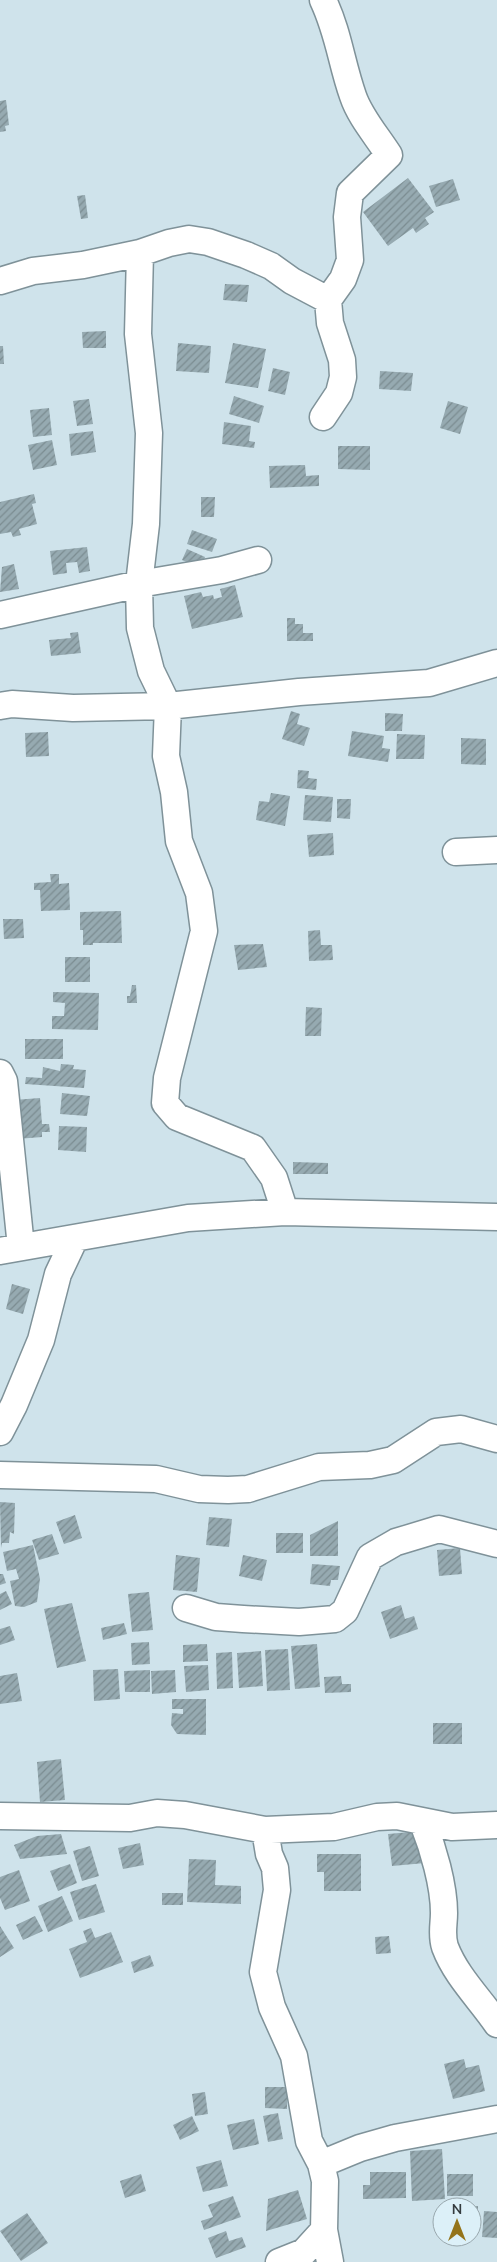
<svg xmlns="http://www.w3.org/2000/svg" width="497" height="2262" font-family="'Nunito Sans',sans-serif">
	<style>
		.building { fill: url(#building-hatch) }
		.lines { fill: none; stroke-linecap: round; stroke-linejoin: round }
		.minor-casing { stroke: #7f9299; stroke-width: 29 }
		.minor { stroke: #fff; stroke-width: 26 }
	</style>
	<defs>
		<pattern id="building-hatch" width="6" height="6" patternUnits="userSpaceOnUse" patternTransform="scale(1.25)"><rect width="6" height="6" fill="#96aab1"/><path d="M-1 1l2-2M0 6l6-6M5 7l2-2" fill="none" stroke="#7b8c91"/></pattern>
	</defs>
	<rect width="100%" height="100%" fill="#cfe3eb"/>
	<path class="building" d="M6,100L9,125L5,126L6,131L0,132V101Z
		M408,178L434,212L425,218L429,224L416,233L413,228L388,246L363,212Z
		M453,179L460,200L436,207L429,186Z
		M85,195L88,218L81,219L77,196Z
		M225,284L249,285L247,302L223,300Z
		M106,331V348H83L82,332Z
		M178,343L211,346L209,373L176,371Z
		M233,343L266,349L258,388L225,383Z
		M0,346H3L4,364H0Z
		M273,368L290,372L285,395L268,391Z
		M380,371L413,373L411,391L379,389Z
		M234,396L264,406L259,423L229,414Z
		M89,399L93,424L77,426L73,401Z
		M448,401L468,407L460,434L440,428Z
		M49,408L52,435L33,437L30,410Z
		M224,422L251,426L249,441L255,442L254,448L222,444Z
		M93,431L96,452L71,456L69,434Z
		M52,440L57,465L33,470L28,445Z
		M338,446H370V470L338,469Z
		M305,465L306,476L319,475V486L270,488L269,466Z
		M34,494L36,503L32,504L37,524L19,529L21,535L13,537L11,532L0,534V502Z
		M201,497H215L214,517H201Z
		M192,530L217,539L212,552L187,544Z
		M87,547L90,571L79,573L77,562L66,563L67,573L53,575L50,551Z
		M187,549L205,557L201,568L182,560Z
		M14,564L19,589L0,592L2,567Z
		M235,585L243,617L192,629L184,596L201,592L203,597L213,595L214,599L222,597L220,589Z
		M287,618H295V624H303V633H313V641H287Z
		M78,632L81,653L51,656L49,640L71,638L70,633Z
		M291,711L300,714L297,724L310,728L304,746L282,739Z
		M385,713L403,714L402,731H385Z
		M352,731L384,736L382,748L390,749L388,762L348,756Z
		M48,732L49,756L26,757L25,733Z
		M397,734L425,735L424,759H396Z
		M461,738L486,739V765L461,764Z
		M298,770L309,771L308,778L317,779L316,790L297,788Z
		M271,793L290,796L285,826L256,820L259,801L269,802Z
		M305,795L333,797L331,822L303,820Z
		M337,799H351L350,819L337,818Z
		M333,833L334,855L309,857L307,835Z
		M50,874H59V884L69,883L70,910L41,911L40,890H34V883L51,882Z
		M121,911L122,943H93V945H83V930H80V912Z
		M3,919H23L24,938L4,939Z
		M320,930L321,945H332L333,960L309,961L308,931Z
		M263,944L267,967L238,970L234,945Z
		M65,957H90V982H65Z
		M132,985H136L137,1003H127V996H130Z
		M53,992L99,993L98,1030L52,1029V1016H64L65,1003L53,1002Z
		M306,1007L322,1008L321,1036H305Z
		M25,1039H63V1059H25Z
		M61,1064L74,1065L73,1069L86,1070L84,1088L25,1084L26,1077L42,1078L43,1067L60,1071Z
		M62,1093L90,1096L87,1116L60,1114Z
		M40,1098L42,1124H49L50,1132H42V1137L17,1139L14,1100Z
		M59,1126L87,1127L86,1152L58,1150Z
		M293,1162L328,1163V1174H293Z
		M12,1284L30,1289L23,1314L6,1309Z
		M0,1502L15,1503L14,1534L10,1532L9,1543H2L1,1548Z
		M75,1515L82,1538L64,1544L56,1522Z
		M209,1517L232,1519L229,1547L206,1545Z
		M338,1521V1556H310V1535Z
		M276,1533H303V1553H276Z
		M52,1534L59,1554L39,1560L32,1540Z
		M33,1545L40,1579L37,1602L24,1607L15,1606L10,1581L19,1579L16,1569L7,1571L3,1552Z
		M460,1548L462,1574L439,1576L437,1550Z
		M176,1555L200,1558L197,1592L173,1590Z
		M243,1555L267,1560L262,1581L239,1576Z
		M312,1564L340,1566L338,1580H331L330,1586L310,1584Z
		M0,1574H3L6,1583L0,1585Z
		M6,1591L12,1604L0,1610V1594Z
		M149,1592L153,1630L132,1632L128,1594Z
		M72,1603L86,1661L57,1668L44,1609Z
		M401,1605L405,1619L414,1616L418,1629L390,1639L381,1612Z
		M124,1623L127,1634L103,1640L101,1628Z
		M10,1626L15,1640L0,1645V1629Z
		M149,1642L150,1664L132,1665L131,1643Z
		M207,1644L208,1661L183,1662V1645Z
		M317,1644L320,1687L295,1689L291,1646Z
		M288,1649L290,1690L267,1691L265,1650Z
		M261,1651L263,1686L239,1688L237,1653Z
		M232,1652L233,1688L217,1689L216,1653Z
		M208,1665L209,1690L186,1692L184,1666Z
		M118,1669L120,1699L94,1701L93,1670Z
		M150,1670V1692H125L124,1671Z
		M175,1670L176,1692L152,1694L151,1671Z
		M17,1673L22,1701L0,1704V1676Z
		M341,1676L342,1684H351V1692L325,1693L324,1677Z
		M172,1699H206V1735L177,1734L171,1725L172,1713L183,1714V1709H172Z
		M433,1723H462V1744H433Z
		M61,1759L65,1800L40,1802L37,1762Z
		M422,1831L425,1863L392,1866L388,1834Z
		M61,1834L67,1854L20,1859L14,1845L37,1836Z
		M140,1843L144,1865L123,1869L118,1848Z
		M90,1846L99,1876L82,1881L73,1851Z
		M317,1854H361V1891H324V1872H317Z
		M189,1859L216,1860L215,1885L241,1886V1904L187,1902Z
		M70,1864L77,1883L58,1891L50,1871Z
		M19,1870L30,1901L5,1910L0,1898V1877Z
		M96,1884L105,1912L79,1920L70,1892Z
		M162,1893H183V1905H162Z
		M62,1896L73,1921L48,1932L38,1906Z
		M35,1916L43,1931L23,1940L16,1925Z
		M0,1926L14,1948L0,1957Z
		M91,1928L95,1938L111,1932L123,1962L80,1978L69,1949L87,1942L83,1931Z
		M389,1936L391,1953L376,1954L375,1937Z
		M150,1955L154,1966L134,1973L131,1962Z
		M464,2059L466,2068L479,2065L485,2091L453,2099L444,2064Z
		M265,2087H287V2109L265,2108Z
		M205,2092L208,2114L195,2116L192,2094Z
		M278,2113L283,2139L268,2142L263,2116Z
		M192,2116L199,2131L180,2140L173,2125Z
		M254,2119L259,2144L233,2150L227,2125Z
		M442,2149L445,2199L412,2201L410,2151Z
		M221,2160L228,2186L203,2192L196,2167Z
		M370,2172H406V2198L363,2199V2185H370Z
		M141,2174L146,2191L125,2198L120,2181Z
		M447,2174H473V2196H447Z
		M298,2190L307,2219L266,2231L268,2199Z
		M233,2196L241,2217L204,2230L201,2221L213,2217L208,2205Z
		M472,2206H478L477,2230H472Z
		M484,2211L497,2212V2238L482,2237Z
		M27,2213L48,2243L21,2261L0,2231Z
		M226,2231L229,2241L242,2237L246,2247L216,2258L208,2238Z"/>
	<g class="lines">
		<g class="minor-casing">
			<path id="minor" d="M140,253L138,334L149,433L146,524L139,584L140,628L151,671L168,706L166,756L174,792L179,841L199,893L204,931L167,1078L165,1103L177,1117L253,1148L274,1178L285,1212
				M0,281L33,271L83,265L140,253L169,243L189,239L208,242L246,255L271,266L292,281L328,300
				M323,417L339,393L343,377L342,360L330,323L328,300L343,279L350,260L347,217L350,193L389,155C377,136 360,117 353,96C341,62 339,34 323,0
				M0,615L139,584L222,570L258,560
				M0,706L12,704L73,708L168,706L299,692L429,683L497,663
				M456,852L497,850
				M0,1073L4,1081L21,1247
				M0,1251L188,1218L285,1212L497,1217
				M0,1432L14,1405L41,1340L58,1274L75,1238
				M0,1475L156,1479L199,1489L228,1490L248,1489L319,1467L370,1465L393,1460L436,1432L461,1429L497,1439
				M186,1608L216,1617L243,1619L299,1622L335,1619L345,1611L370,1557L396,1542L439,1529L497,1544
				M0,1816L130,1818L157,1813L185,1815L265,1830L334,1827L377,1817L397,1816L452,1827L497,1825
				M423,1823C433,1848 444,1885 444,1913C444,1925 441,1935 445,1947C456,1976 480,1999 497,2024
				M265,1830L269,1854L275,1868L277,1890L263,1972L272,2007L294,2056L309,2141L321,2164L325,2181L324,2230L330,2262
				M321,2164L360,2148L395,2138L497,2119
				M279,2262L304,2252L324,2230"/>
		</g>
		<use href="#minor" class="minor"/>
	</g>
	<g transform="translate(457 2222)"><circle r="24" fill="#dcf0f8" stroke="#99a8ae"/>
	<path d="M0-4L9 19L0 12L-9 19Z" fill="#94741b"/>
	<text y="-8" font-size="14" font-weight="bold" text-anchor="middle" fill="#343c3f">N</text>
	</g>
</svg>
